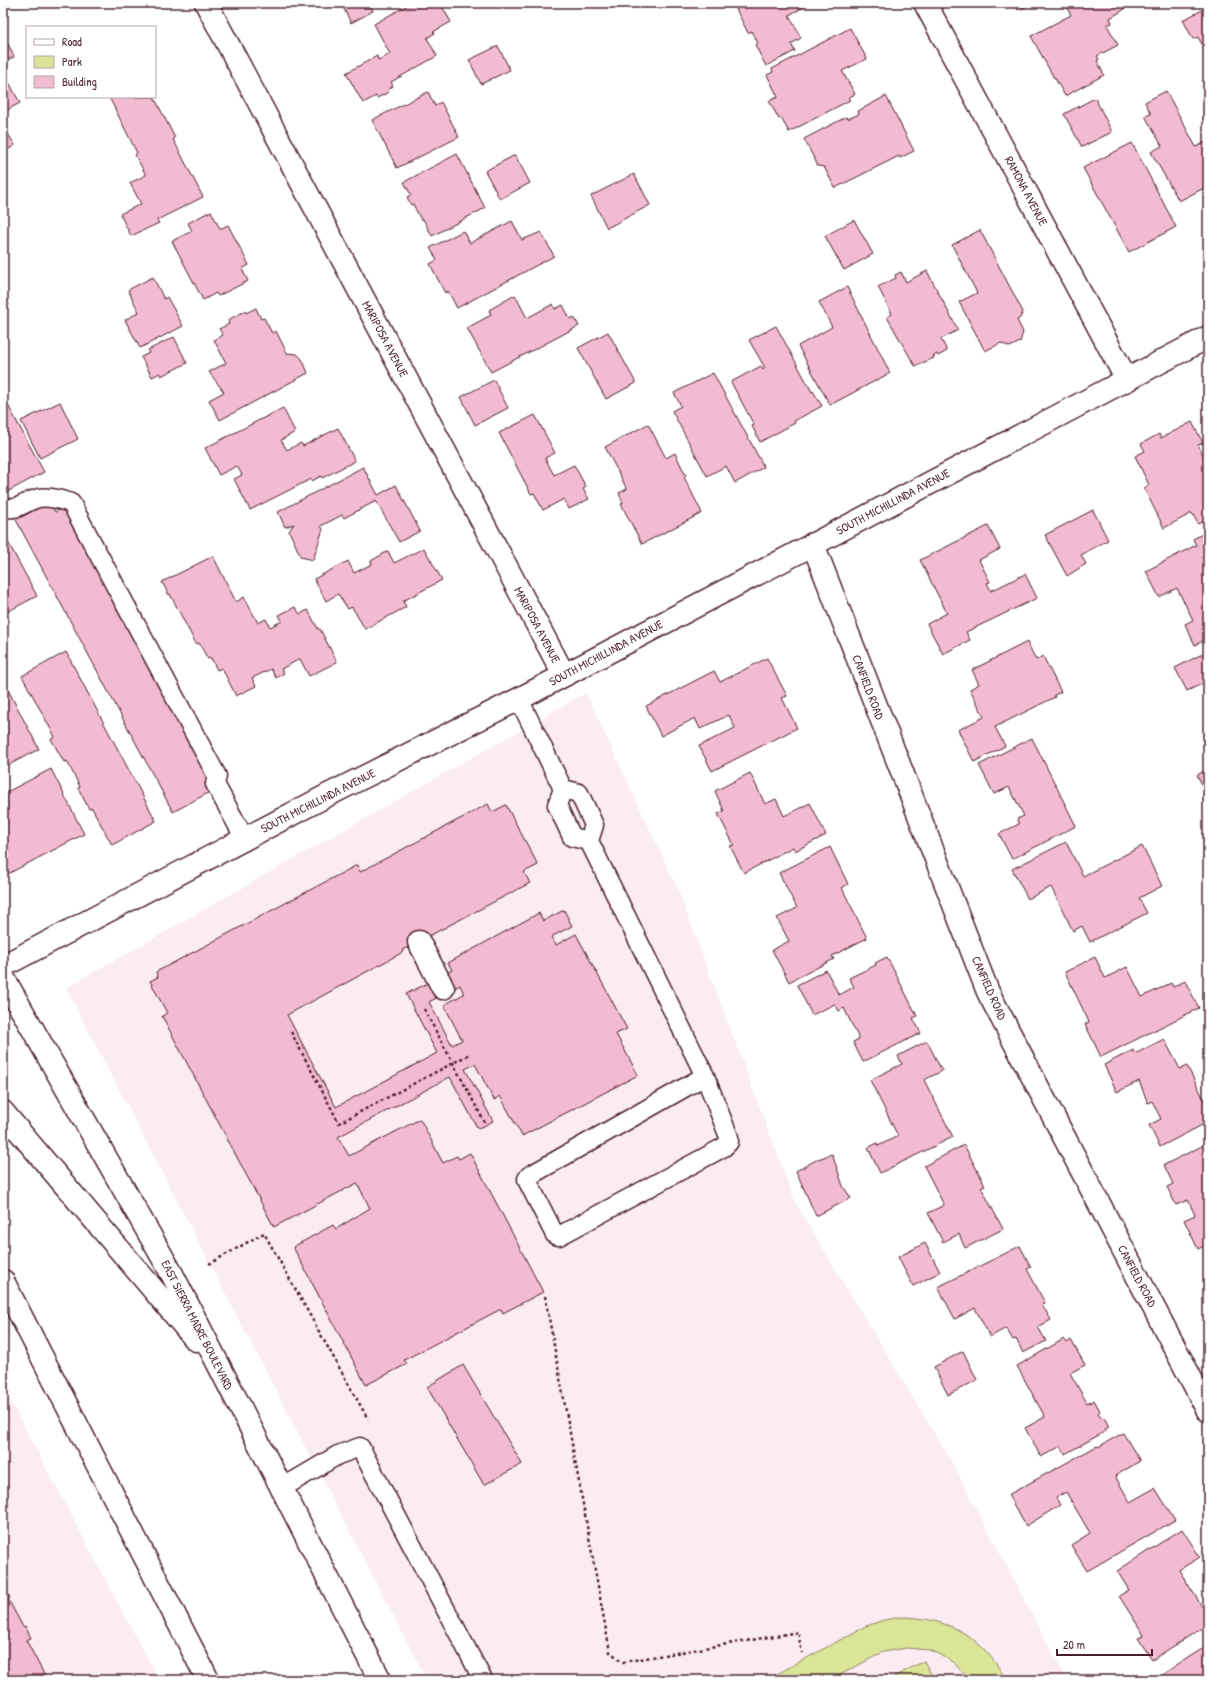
<svg xmlns="http://www.w3.org/2000/svg" width="1211" height="1683" font-family="'Patrick Hand',sans-serif">
	<style>
		.built { fill: #fbebf2 }
		.green { fill: #dae598; stroke: #928262 }
		.building { fill: #f3bbd2; stroke: #4a1f2b; fill-rule: evenodd }
		.lines { fill: none; stroke-linecap: round; stroke-linejoin: round }
		.lane-casing { stroke: #4a1f2b; stroke-width: 21 }
		.street-casing { stroke: #4a1f2b; stroke-width: 25 }
		.primary-casing { stroke: #4a1f2b; stroke-width: 25 }
		.path { stroke: #4a1f2b; stroke-width: 2.5; stroke-dasharray: 3 3; stroke-linecap: butt }
		.lane { stroke: #fff; stroke-width: 18 }
		.street { stroke: #fff; stroke-width: 22 }
		.primary { stroke: #fff; stroke-width: 22 }
		.labels { text-anchor: middle; stroke-width: 3; stroke-linejoin: round; paint-order: stroke }
		.street-label { font-size: 12px; fill: #4a1f2b; stroke: #fff }
	</style>
	<rect width="100%" height="100%" fill="#fff"/>
	<filter id="ink" filterUnits="userSpaceOnUse"><feTurbulence type="fractalNoise" baseFrequency=".025" numOctaves="2"/><feDisplacementMap in="SourceGraphic" scale="8" xChannelSelector="R" yChannelSelector="G"/><feConvolveMatrix kernelMatrix="1 2 1 2 8 2 1 2 1" color-interpolation-filters="sRGB"/></filter>
	<g filter="url(#ink)">
		<path class="built" d="M586,693L678,890L796,1204L951,1461L1067,1680H427L66,988Z
			M3,1387L159,1680H3Z"/>
		<path class="green" d="M901,1617C950,1618 983,1637 1006,1680H970L954,1663L941,1655L929,1650L906,1648L883,1652L831,1680H766L866,1626L884,1620Z
			M924,1661L934,1680H888Z"/>
		<path class="building" d="M341,3H369L373,11L351,23Z
			M411,3H440L451,22L433,32L435,33L427,38L437,56L391,82L393,86L388,90L389,92L377,98L376,96L363,103L346,73L377,56L378,60L390,54L374,24Z
			M748,3H811L789,15L801,38L791,44L795,51L766,66L755,45L758,43L752,31L748,33L736,9Z
			M1014,3H1035L1018,10Z
			M1071,3H1122L1125,9L1110,18L1112,23L1107,25L1118,45L1097,56L1099,59L1097,60L1104,75L1065,96L1055,78H1054L1031,36L1071,15L1066,6Z
			M1208,7V56L1198,37L1193,39L1183,20Z
			M850,28L867,59L842,71L855,94L848,98L850,100L789,132L781,118L779,119L769,101L778,97L767,75L773,72L772,69Z
			M8,44L14,57L3,62V47Z
			M498,46L510,70L481,84L469,60Z
			M3,71L20,103L3,112Z
			M1166,91L1196,147L1208,141V190L1206,187L1179,201L1151,152L1162,146L1145,116L1151,114L1145,102Z
			M428,92L435,106L441,102L459,137L397,168L372,120Z
			M886,96L914,151L900,158L899,156L835,188L824,167L818,166L804,139L846,117L848,119L859,114L858,111Z
			M109,97H154L175,138L173,139L203,197L157,220L159,223L131,236L120,214L141,204L130,183L146,175L135,155L137,153Z
			M1095,98L1112,132L1082,147L1064,114Z
			M3,126L15,145L3,153Z
			M1132,143L1176,227L1129,252L1083,168Z
			M457,154L485,208L432,236L423,219L421,220L413,204L411,205L407,197L411,195L404,182Z
			M515,155L530,183L500,199L485,171Z
			M634,174L650,205L607,228L591,196Z
			M211,211L220,229L228,225L249,265L242,269L248,281L218,296L216,293L203,300L172,241L192,231L188,223Z
			M854,220L873,254L844,270L825,236Z
			M512,221L522,240L541,232L554,256L457,308L448,291L445,293L430,264L437,260L430,248L463,231L470,243Z
			M980,230L1023,312L1020,318L1017,320L1023,332L1020,342L1010,347L1001,343L985,351L959,302L977,293L952,245Z
			M927,271L958,330L941,339L947,351L938,356L937,354L933,356L934,358L915,366L887,317L892,314L878,287L896,278L895,275L901,272L906,282Z
			M153,277L164,299L167,297L183,326L140,348L125,320L139,312L128,290Z
			M847,287L890,373L830,405L798,346L832,327L819,302Z
			M3,294L9,305L3,308Z
			M515,295L527,318L553,304L555,309L563,305L570,319L574,317L579,326L491,372L467,328L491,315L489,310Z
			M256,308L261,319L264,318L272,333L276,331L287,353L297,354L302,359L308,373L220,420L209,400L224,392L209,372L226,363L214,340L223,335L219,329L229,324L228,320L245,311L246,313Z
			M776,326L812,392L813,391L822,406L794,421L795,423L760,442L752,426L754,425L731,382L761,366L763,370L765,368L749,340Z
			M608,332L636,383L606,399L578,348Z
			M174,337L187,363L161,376L160,373L152,377L141,357L149,353L148,350Z
			M713,373L764,467L735,483L726,466L707,476L672,411L681,406L674,393Z
			M494,380L508,408L475,425L461,397Z
			M3,396L44,472L3,494Z
			M60,402L78,439L40,458L21,421Z
			M283,408L295,432L281,440L287,450L301,443L303,446L338,428L355,461L322,478L321,476L312,481L311,479L250,510L234,479L242,475L237,466L219,475L205,448Z
			M535,415L555,453L545,458L554,475L574,465L586,487L583,489L589,499L569,509L564,499L543,510L534,493L531,494L499,433Z
			M1192,422L1203,443L1198,445L1208,464V519L1198,524L1192,513L1164,528L1144,488L1149,485L1135,456L1145,451L1141,444L1159,434L1161,438Z
			M648,424L666,458L675,453L686,476L684,477L702,513L642,544L621,504L623,503L619,493L627,489L605,447Z
			M363,467L378,495L396,485L420,531L399,542L376,501L344,518L342,515L321,526L323,529L313,560L301,557L289,531L294,524L285,527L278,512Z
			M49,502L55,512L66,506L217,788L173,812L16,520Z
			M1093,510L1108,540L1081,555L1086,564L1067,576L1045,535Z
			M988,526L1000,549L979,560L990,582L987,583L991,591L1025,574L1037,598L966,632L970,640L943,654L927,624L947,613L920,560Z
			M1208,531V640L1207,639L1195,645L1185,624L1193,620L1177,588L1159,597L1146,571L1196,545L1193,539Z
			M3,533L37,596L3,614Z
			M424,548L442,580L403,601L406,607L365,629L352,607L348,609L338,594L326,601L314,579L348,561L354,573L372,564L371,561L388,551L394,563Z
			M213,556L236,602L244,597L258,623L266,619L270,627L282,621L279,615L295,607L300,614L308,610L318,629H320L337,662L309,676L300,659L281,669L284,673L276,678L271,669L252,678L256,686L236,696L222,668L217,670L211,658L208,659L199,643L196,644L170,594L169,595L162,582Z
			M1027,642L1036,660L1043,656L1061,692L1054,695L1055,697L995,727L1005,746L974,762L958,730L984,717L970,689L979,684L972,670Z
			M1208,651V686L1206,682L1187,691L1175,668Z
			M66,652L156,821L112,845L92,808L89,809L78,788L80,787L67,761L64,762L51,739L55,737L22,676Z
			M767,658L787,696L782,698L797,728L712,771L699,746L735,728L729,715L700,729L695,718L661,736L646,706L714,671L720,682Z
			M6,686L39,749L3,768V687Z
			M1032,738L1076,826L1012,859L999,834L1019,824L1017,819L1024,816L1009,787L994,794L979,765Z
			M51,769L84,834L4,876L3,794Z
			M1208,769V796L1197,775Z
			M750,773L765,804L776,799L784,816L810,803L826,835L795,851L793,847L744,873L730,846L734,845L718,814L724,811L715,791Z
			M488,804L492,812L506,805L538,865L524,872L530,883L425,938L445,974L452,970L448,963L539,913L543,921L564,910L572,926L551,937L556,945L576,934L627,1029L616,1034L638,1075L522,1136L500,1096L494,1100L475,1064L465,1069L493,1121L478,1129L450,1077L338,1137L349,1156L420,1119L443,1163L457,1156L459,1159L470,1153L543,1292L503,1313L501,1309L404,1360L407,1364L366,1385L293,1247L333,1225L336,1229L370,1208L357,1183L274,1227L162,1016L167,1013L150,981L158,977L156,972L357,865L360,872ZM408,947L428,983L406,994L437,1053L336,1107L287,1015L403,952L402,950ZM460,985L464,994L444,1005L462,1040L452,1045L429,1002Z
			M1066,842L1083,876L1142,846L1162,886L1139,898L1147,913L1090,942L1082,926L1073,931L1051,887L1028,899L1012,869Z
			M830,847L848,884L842,888L867,938L832,956L834,959L789,982L772,950L789,941L777,918L797,908L779,873Z
			M887,957L917,1016L913,1018L921,1033L863,1062L853,1042L859,1039L844,1008L839,1011L835,1004L812,1015L797,985L826,970L839,995L854,987L849,978L876,965L875,963Z
			M1095,957L1105,978L1127,967L1142,997L1171,983L1173,987L1185,981L1199,1008L1101,1057L1085,1024L1089,1022L1065,972Z
			M1164,1039L1180,1069L1187,1066L1208,1107V1122L1160,1147L1149,1125L1161,1119L1152,1101L1148,1103L1139,1081L1117,1092L1104,1065L1133,1050L1135,1054Z
			M927,1041L942,1071L924,1080L953,1137L880,1173L868,1148L877,1143L878,1146L898,1136L870,1080L902,1064L898,1056Z
			M1208,1143V1244L1198,1249L1184,1220L1195,1215L1188,1200L1176,1205L1167,1187L1173,1184L1164,1165Z
			M964,1145L985,1185L981,1187L1003,1229L965,1248L959,1234L943,1242L928,1213L944,1205L924,1166Z
			M832,1154L843,1186L851,1198L816,1216L796,1171L818,1159Z
			M925,1243L940,1272L913,1286L898,1257Z
			M1020,1246L1031,1267L1027,1269L1045,1303L1042,1304L1051,1320L1038,1327L1046,1341L1023,1353L1016,1339L1013,1340L1006,1328L990,1337L975,1308L955,1319L938,1287Z
			M1064,1339L1067,1343L1071,1340L1085,1365L1070,1373L1087,1403L1090,1401V1403L1094,1400L1100,1411L1098,1413L1102,1418L1104,1417L1109,1427L1105,1429L1106,1431L1065,1454L1061,1446L1041,1457L1025,1428L1045,1417L1017,1366Z
			M963,1351L977,1380L948,1395L934,1367Z
			M463,1365L522,1464L484,1485L427,1387Z
			M1123,1433L1140,1461L1115,1476L1130,1502L1155,1488L1175,1520L1087,1571L1071,1545L1090,1533L1066,1492L1056,1498L1060,1505L1026,1526L1008,1495L1097,1446L1098,1447Z
			M1182,1529L1200,1557L1179,1570L1208,1616V1624L1152,1660L1138,1638L1144,1635L1119,1596L1129,1590L1117,1571Z
			M6,1591L10,1598L8,1599L23,1627L25,1626L31,1638L26,1640L47,1680H3V1593Z
			M1208,1645V1680H1167L1163,1674Z"/>
		<g class="lines">
			<g class="lane-casing">
				<path id="lane" d="M3,507C18,512 25,501 39,498C49,496 61,500 71,503L217,776L215,784L245,839
					M519,699L563,789L557,805L572,837L589,841
					M563,789L579,793L594,825L589,841L705,1076L729,1137V1142L724,1147L559,1236L555,1235L528,1182L527,1179L529,1176L705,1076
					M282,1488L338,1455L360,1447L483,1680"/>
			</g>
			<g class="street-casing">
				<path id="street" d="M206,3L564,675
					M925,3L1127,380
					M813,544L988,992L1208,1411
					M419,942L443,988"/>
			</g>
			<g class="primary-casing">
				<path id="primary" d="M3,966L328,795L519,699L1208,337
					M3,977L172,1274L380,1680
					M3,1112L196,1340
					M3,1281L208,1680"/>
			</g>
			<path class="path" d="M424,1009L485,1123
				M291,1032L339,1123L470,1054
				M209,1264L264,1233L368,1419
				M545,1296L610,1652L623,1662L798,1632L802,1653"/>
			<use href="#lane" class="lane"/>
			<use href="#street" class="street"/>
			<use href="#primary" class="primary"/>
		</g>
	</g>
	<g class="labels">
		<g class="street-label">
			<text transform="translate(1026 191) rotate(62)" y="4">RAMONA AVENUE</text>
			<text transform="translate(385 339) rotate(62)" y="4">MARIPOSA AVENUE</text>
			<text transform="translate(893 502) rotate(-28)" y="4">SOUTH MICHILLINDA AVENUE</text>
			<text transform="translate(537 625) rotate(62)" y="4">MARIPOSA AVENUE</text>
			<text transform="translate(606 653) rotate(-28)" y="4">SOUTH MICHILLINDA AVENUE</text>
			<text transform="translate(868 687) rotate(69)" y="4">CANFIELD ROAD</text>
			<text transform="translate(318 801) rotate(-27)" y="4">SOUTH MICHILLINDA AVENUE</text>
			<text transform="translate(989 988) rotate(66)" y="4">CANFIELD ROAD</text>
			<text transform="translate(1137 1276) rotate(62)" y="4">CANFIELD ROAD</text>
			<text transform="translate(197 1325) rotate(63)" y="4">EAST SIERRA MADRE BOULEVARD</text>
		</g>
	</g>
	<rect width="1211" height="1683" fill="none" stroke="#fff" stroke-width="16"/>
	<rect x="8" y="8" width="1195" height="1667" fill="none" stroke="#4a1f2b" stroke-width="1.5" filter="url(#ink)"/>
	<rect x="26" y="26" width="130" height="72" fill="#ffffff" stroke="#b7a5aa"/>
	<rect x="34" y="39" width="20" height="6" fill="#ffffff" stroke="#b7a5aa"/>
	<text x="62" y="46" font-size="12" fill="#4a1f2b">Road</text>
	<rect x="34" y="56" width="20" height="12" fill="#dae598" stroke="#b7a5aa"/>
	<text x="62" y="66" font-size="12" fill="#4a1f2b">Park</text>
	<rect x="34" y="76" width="20" height="12" fill="#f3bbd2" stroke="#b7a5aa"/>
	<text x="62" y="86" font-size="12" fill="#4a1f2b">Building</text>
	<path d="M1057 1649v6h95v-6" fill="none" stroke="#4a1f2b" stroke-width="2"/>
	<text x="1063" y="1649" font-size="12" fill="#4a1f2b" stroke="#ffffff" stroke-width="3" paint-order="stroke">20 m</text>
</svg>
